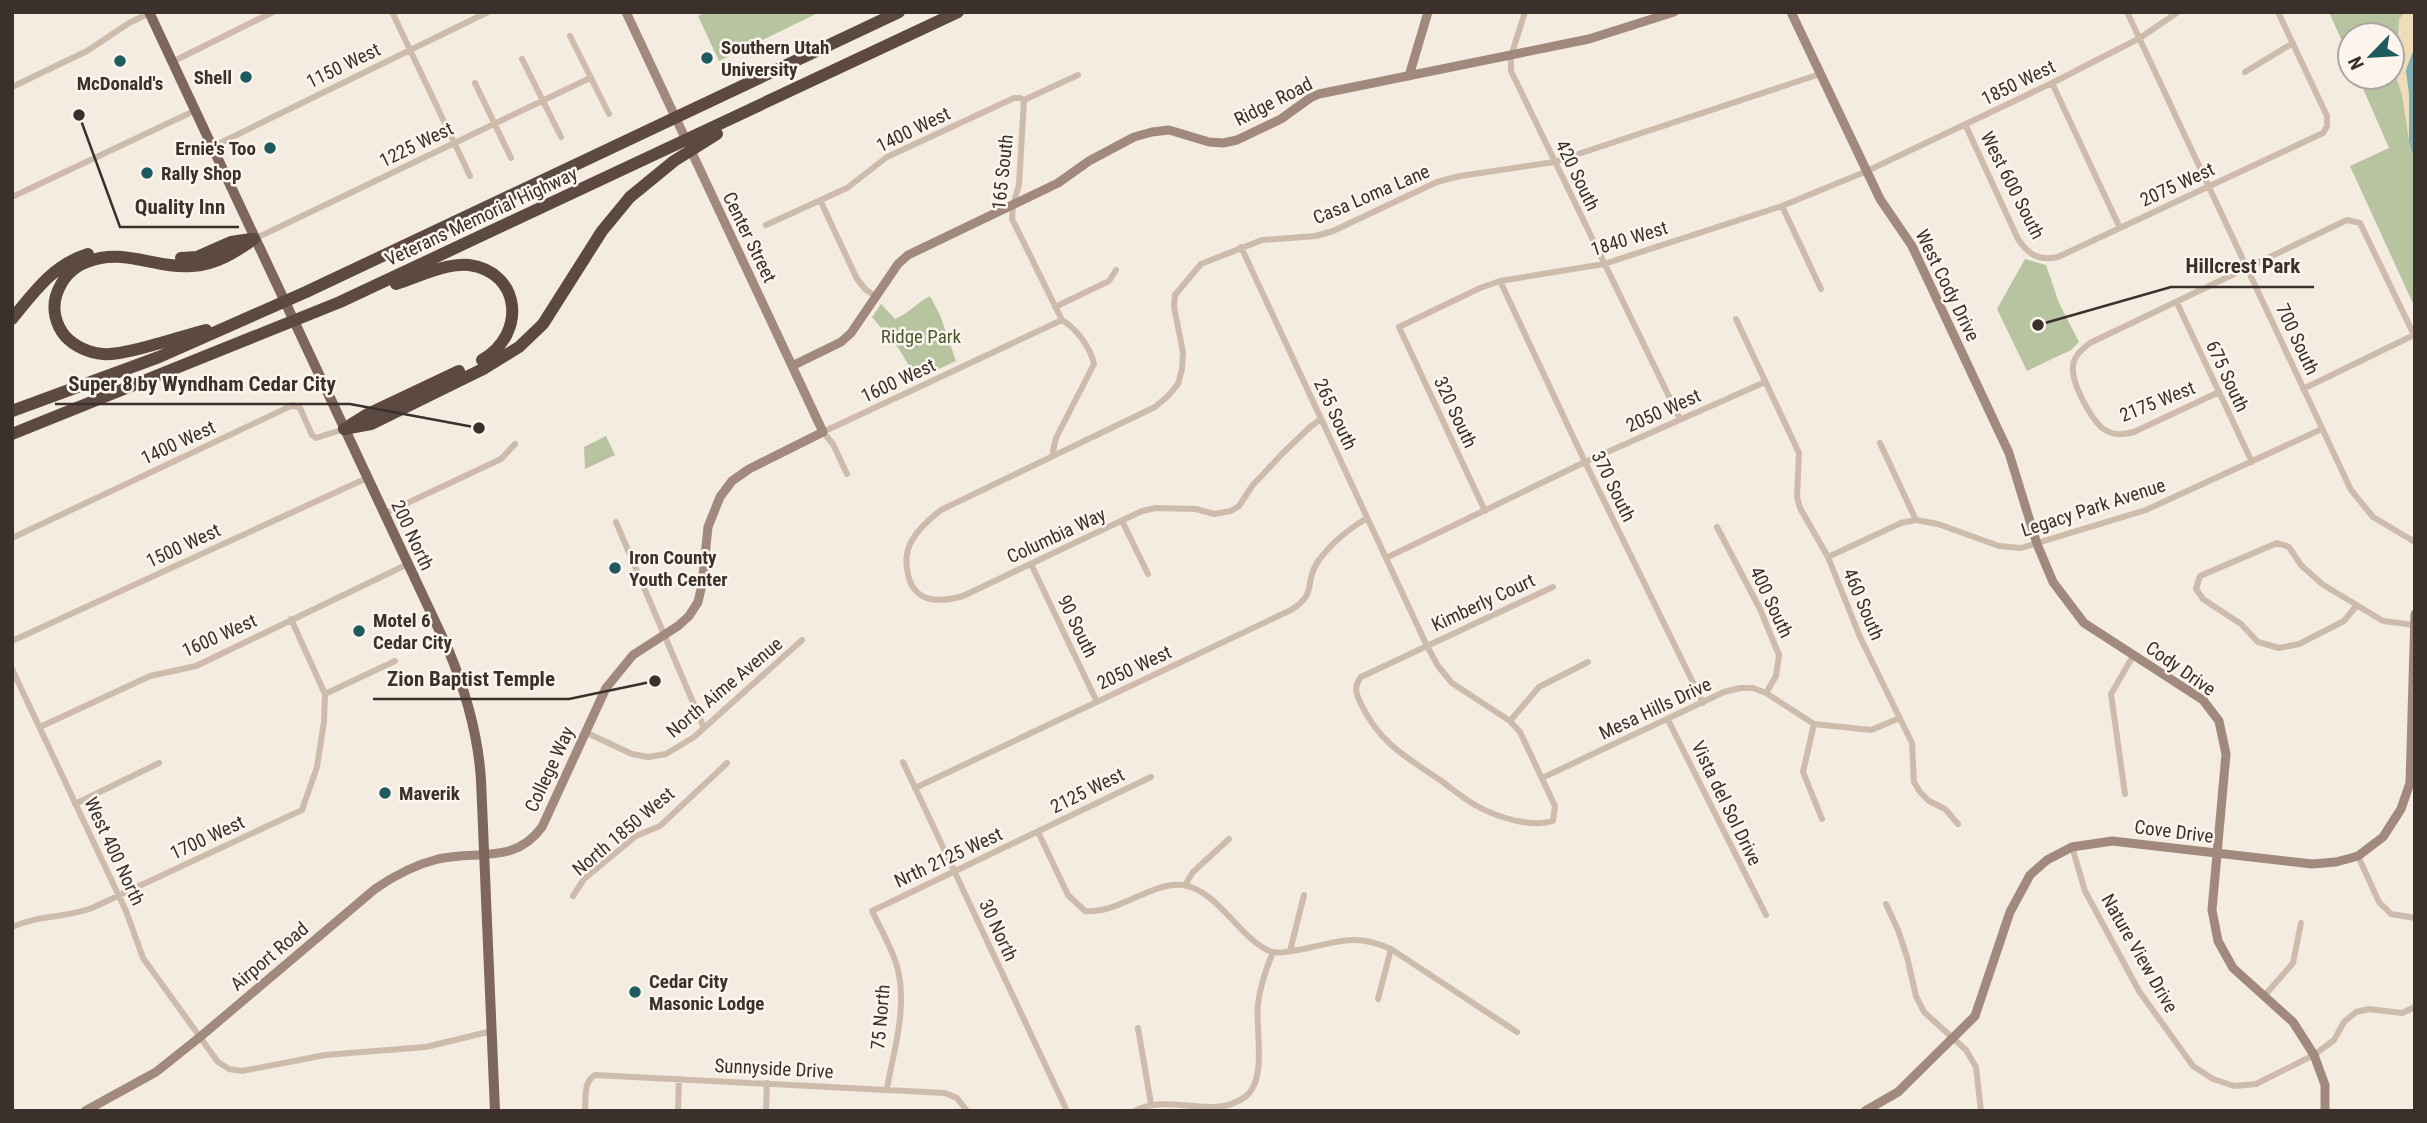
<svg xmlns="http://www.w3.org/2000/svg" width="2427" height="1123" font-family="'Roboto Condensed',sans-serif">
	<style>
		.green { fill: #b8c4a0 }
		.sand { fill: #efdcb8 }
		.water { fill: #7fb0b2 }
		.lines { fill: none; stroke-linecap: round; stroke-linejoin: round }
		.street { stroke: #cdbbac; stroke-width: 6 }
		.secondary { stroke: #a18a7d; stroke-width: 9 }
		.primary { stroke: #7d675c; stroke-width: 10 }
		.highway { stroke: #5c4a42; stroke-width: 12 }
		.poi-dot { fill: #1f5a5e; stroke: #fbf5ee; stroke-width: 2.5 }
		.labels { text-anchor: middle; stroke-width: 5; stroke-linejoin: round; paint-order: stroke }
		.poi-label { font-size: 19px; font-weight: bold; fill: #3b302b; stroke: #fbf5ee; text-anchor: start }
		.street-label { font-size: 19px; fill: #3b302b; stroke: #fbf5ee }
		.park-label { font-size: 19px; fill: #4a5a2e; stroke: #fbf5ee }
		.leader { fill: none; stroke: #3b302b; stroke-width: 2.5 }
		.callout-dot { fill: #3b302b; stroke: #fbf5ee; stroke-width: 2.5 }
		.callout-label { font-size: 21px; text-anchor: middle; font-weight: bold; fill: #3b302b; stroke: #fbf5ee; stroke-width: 5; stroke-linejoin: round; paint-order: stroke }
	</style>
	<rect width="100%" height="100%" fill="#f4ebe1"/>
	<path class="green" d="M707,12H820L719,61L698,16Z
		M2329,12H2415V308L2350,166L2389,148L2358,77H2392V35H2350V59Z
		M2025,259L2046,265L2059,303L2079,342L2071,350L2027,371L1997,309Z
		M930,296L940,315L956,361L917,379L899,349L872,317L881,304L895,319C908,314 917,303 930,296Z
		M606,436L615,455L585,469L584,447Z"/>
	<path class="sand" d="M2405,12H2415V46L2406,70L2409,93V141L2402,95L2392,65L2398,41L2399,19Z"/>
	<path class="water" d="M2415,46V161L2409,141V93L2406,70Z"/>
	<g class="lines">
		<path class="street" d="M392,12L470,176
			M1525,12L1511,56V71L1680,419
			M2127,12L2351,490L2373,517L2415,542
			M570,36L609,114
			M522,59L561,137
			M172,62L273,12
			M2245,72L2293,43
			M475,83L511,158
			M2052,83L2120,228
			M12,87L87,51L129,23L152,12
			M1024,100L1019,185L1013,205L1012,219L1062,320C1077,329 1090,347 1094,364L1056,438L1052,456
			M1965,124L2018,239C2029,255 2038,261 2058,257L2323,133L2327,126V116L2278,12
			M212,147L488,12
			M12,197L194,111
			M820,200L857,279L866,290L877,297
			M1782,206L1821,289
			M766,225L847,188L887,157L1014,98H1020L1024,100L1078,75
			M254,239L590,78
			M1241,247L1427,646L1438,666L1452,683L1510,721L1520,732L1555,806L1553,821C1531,828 1496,817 1475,805C1463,798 1451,788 1440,780C1406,757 1381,744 1362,706C1356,694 1353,688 1361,677L1553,587
			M1500,281L1585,462L1703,703
			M2177,303L2252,462
			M1055,307L1109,281L1116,270
			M1736,319L1799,453L1797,497L1800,508L1828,557L1860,637L1912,743L1914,782L1920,792L1929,801L1945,809L1958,824
			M2219,392L2134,432C2125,434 2116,436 2107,431C2093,425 2073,385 2073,370C2072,357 2081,350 2090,343L2347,220L2360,223L2414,335L2303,389
			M1321,419L1310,427L1283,453L1252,486L1239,506L1231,511L1214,514L1196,509L1156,508L1142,511L963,596C938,603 914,603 908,574C905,562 906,552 911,542C918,529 929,519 941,510L1155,407L1168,396L1178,384L1182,369L1183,352L1174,307L1175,295L1201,264L1262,240L1316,236L1333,231L1437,182L1460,176L1554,162L1820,74
			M1880,443L1916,520
			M847,474L833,444L823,432L1062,320
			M1485,511L1399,327L1480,288L1500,281L1604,264L1782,206L1867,171L2052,83L2140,38L2178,12
			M384,514L501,459L515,444
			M1122,521L1148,574
			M616,522L704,728
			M1717,527L1760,609L1779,655L1776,676L1766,693
			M12,538L293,405L300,408L312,435L316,438L344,429
			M1828,557L1901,523L1916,520L1938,524L1999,546L2021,548L2146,510L2322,429
			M1386,558L1585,462L1765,382
			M1031,564L1097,702
			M2357,605L2344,621L2299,644L2279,648L2258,642L2241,624L2203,599L2196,589L2200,576L2277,543L2289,547L2301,565L2322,584L2383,621L2414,625
			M12,641L367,478
			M12,669L126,911L143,958L218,1062L229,1069L242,1071L325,1055L426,1047L492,1031
			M325,694L395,661
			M1668,720L1766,915
			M1510,721L1539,687L1588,662
			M1814,724L1803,772L1822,819
			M40,727L150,676L196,666L408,564
			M585,732L632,754L648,757L666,754L694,737L802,640
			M903,762L1067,1111
			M1542,778L1724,692L1740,688H1753L1766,693L1814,724L1871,730L1900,718
			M915,788L1291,610C1318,593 1304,583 1317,563C1329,545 1349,529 1367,518
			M2125,794L2111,694L2133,656
			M75,804L159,763
			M1038,832L1068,895L1085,911C1119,914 1152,881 1183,885C1218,890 1241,941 1272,952C1279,954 1291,951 1298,950C1337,943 1353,932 1391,949L1517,1032
			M2072,847L2085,891L2139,991L2193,1066L2213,1079L2234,1086L2256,1084L2314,1055L2334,1040L2344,1022L2356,1012L2369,1009L2402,1013L2415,1007
			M2358,856L2379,902L2391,914L2415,918
			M1185,885L1193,872L1229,839
			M573,896L584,879L636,836L660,826L727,763
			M1886,904L1898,930L1907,957L1916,996L1924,1012L1966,1050L1976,1067L1981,1111
			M12,927C38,915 66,918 92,908L302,810L317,767L324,722L325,694L291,619
			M1290,951L1304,895
			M2265,995L2293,963L2301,923
			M1378,999L1391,949
			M1138,1028L1151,1104
			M887,1088C894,1050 907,1009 898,970C893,949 881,930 872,911L1151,777
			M585,1111C586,1098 583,1082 595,1075L945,1093L957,1098L967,1111
			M678,1111L679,1079
			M766,1111L767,1083
			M1135,1111C1168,1092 1212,1121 1245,1097C1268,1080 1255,1029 1258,1004C1260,986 1266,969 1273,952"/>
		<path class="secondary" d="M1791,12L1880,199L1912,246L2009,453L2037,544L2053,582L2084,623L2203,700L2219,721L2226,754L2212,910L2218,941L2233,968L2293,1022L2314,1055L2325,1085V1111
			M1409,76L1428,12
			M792,366L841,342L851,333L898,264L908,255L1058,183L1089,161L1134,137L1152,132L1169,130L1209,142L1223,143L1237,140L1281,119L1310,98L1319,94L1589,39L1674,12
			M85,1111L156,1072L200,1037L375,889C395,875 414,865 438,859C478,850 514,865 542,827L606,688L633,655L678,626L689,616L698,602L702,585L708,527L720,497L732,481L749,469L823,432L626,12
			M1865,1111L1898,1092L1975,1016L2010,912L2030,875L2047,860L2072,847L2112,841L2312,864L2336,862L2358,856L2383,837L2401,809L2410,783L2415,614"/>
		<path class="primary" d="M149,12L448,649C466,692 478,733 481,780L495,1111"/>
		<path class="highway" d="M181,258L197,257L231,242L251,239
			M396,284C418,277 445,263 469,265C521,272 527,334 482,360
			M12,319C35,291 53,265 88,254
			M206,330C182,336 124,356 103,354C89,353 74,346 65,336C56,325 52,310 56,296C61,280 71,268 87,262C123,247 155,269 192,266C215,265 236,252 254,239
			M12,411L159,357L306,292L899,12
			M350,425L366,415L459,371
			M344,429L371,424L485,368L519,347L543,324L602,231L630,197L674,161L717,134
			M12,434L340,302L958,12"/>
	</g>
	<g class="poi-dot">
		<circle cx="707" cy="58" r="7"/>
		<circle cx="120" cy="61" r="7"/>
		<circle cx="246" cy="77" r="7"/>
		<circle cx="270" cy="148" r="7"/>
		<circle cx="147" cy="173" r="7"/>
		<circle cx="615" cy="568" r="7"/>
		<circle cx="359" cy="631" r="7"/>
		<circle cx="385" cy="793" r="7"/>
		<circle cx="635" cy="992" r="7"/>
	</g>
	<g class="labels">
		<g class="poi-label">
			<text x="721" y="54">Southern Utah<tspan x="721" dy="22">University</tspan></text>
			<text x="232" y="84" text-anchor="end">Shell</text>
			<text x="120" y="90" text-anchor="middle">McDonald's</text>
			<text x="256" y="155" text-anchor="end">Ernie's Too</text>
			<text x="161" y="180">Rally Shop</text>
			<text x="629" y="564">Iron County<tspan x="629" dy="22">Youth Center</tspan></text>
			<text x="373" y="627">Motel 6<tspan x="373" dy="22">Cedar City</tspan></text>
			<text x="399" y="800">Maverik</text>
			<text x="649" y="988">Cedar City<tspan x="649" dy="22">Masonic Lodge</tspan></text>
		</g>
		<g class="street-label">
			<text transform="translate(343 65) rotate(-26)" y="7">1150 West</text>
			<text transform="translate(2018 82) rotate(-26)" y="7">1850 West</text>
			<text transform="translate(1273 101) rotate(-27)" y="7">Ridge Road</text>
			<text transform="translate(913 129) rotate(-26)" y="7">1400 West</text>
			<text transform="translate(416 144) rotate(-26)" y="7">1225 West</text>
			<text transform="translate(1002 172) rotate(-84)" y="7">165 South</text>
			<text transform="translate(1578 175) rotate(64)" y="7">420 South</text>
			<text transform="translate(2177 184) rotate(-25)" y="7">2075 West</text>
			<text transform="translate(2013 185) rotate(63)" y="7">West 600 South</text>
			<text transform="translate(1371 194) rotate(-23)" y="7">Casa Loma Lane</text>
			<text transform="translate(481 216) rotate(-25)" y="7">Veterans Memorial Highway</text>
			<text transform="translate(750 237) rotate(64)" y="7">Center Street</text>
			<text transform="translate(1629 238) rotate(-17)" y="7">1840 West</text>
			<text transform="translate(1948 285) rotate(64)" y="7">West Cody Drive</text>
			<text transform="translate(2298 339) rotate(65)" y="7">700 South</text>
			<text transform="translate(2228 376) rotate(65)" y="7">675 South</text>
			<text transform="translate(898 380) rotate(-25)" y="7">1600 West</text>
			<text transform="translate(2157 401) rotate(-22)" y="7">2175 West</text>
			<text transform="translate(1663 410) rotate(-24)" y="7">2050 West</text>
			<text transform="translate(1456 412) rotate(65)" y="7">320 South</text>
			<text transform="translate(1336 414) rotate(65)" y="7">265 South</text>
			<text transform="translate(178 442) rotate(-25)" y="7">1400 West</text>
			<text transform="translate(1614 486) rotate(64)" y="7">370 South</text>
			<text transform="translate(2093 507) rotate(-18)" y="7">Legacy Park Avenue</text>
			<text transform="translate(413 535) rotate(65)" y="7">200 North</text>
			<text transform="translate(1056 535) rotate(-25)" y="7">Columbia Way</text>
			<text transform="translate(183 545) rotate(-25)" y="7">1500 West</text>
			<text transform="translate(1483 602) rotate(-25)" y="7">Kimberly Court</text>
			<text transform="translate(1772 602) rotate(65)" y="7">400 South</text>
			<text transform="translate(1864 604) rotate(67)" y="7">460 South</text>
			<text transform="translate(1078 626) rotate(64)" y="7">90 South</text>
			<text transform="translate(219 635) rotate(-24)" y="7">1600 West</text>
			<text transform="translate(1134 667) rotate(-25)" y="7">2050 West</text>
			<text transform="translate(2181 668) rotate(35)" y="7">Cody Drive</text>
			<text transform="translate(724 687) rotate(-40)" y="7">North Aime Avenue</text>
			<text transform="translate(1655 708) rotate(-25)" y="7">Mesa Hills Drive</text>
			<text transform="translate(549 769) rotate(-65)" y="7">College Way</text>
			<text transform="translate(1087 790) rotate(-26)" y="7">2125 West</text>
			<text transform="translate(1727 803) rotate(64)" y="7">Vista del Sol Drive</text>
			<text transform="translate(623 831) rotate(-40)" y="7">North 1850 West</text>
			<text transform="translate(2174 831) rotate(7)" y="7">Cove Drive</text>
			<text transform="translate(207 837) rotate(-25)" y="7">1700 West</text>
			<text transform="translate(115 851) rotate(65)" y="7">West 400 North</text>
			<text transform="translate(948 857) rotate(-25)" y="7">Nrth 2125 West</text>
			<text transform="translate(999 930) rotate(65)" y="7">30 North</text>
			<text transform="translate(2140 953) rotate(60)" y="7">Nature View Drive</text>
			<text transform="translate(269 956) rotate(-40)" y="7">Airport Road</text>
			<text transform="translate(880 1017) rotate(-85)" y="7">75 North</text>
			<text transform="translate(774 1068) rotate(3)" y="7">Sunnyside Drive</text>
		</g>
		<g class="park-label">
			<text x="921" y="343">Ridge Park</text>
		</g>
	</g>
	<path class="leader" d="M79 115L120 227H239M2038 325L2171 287H2314M479 428L350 404H55M655 681L569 699H373"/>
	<g class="callout-dot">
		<circle cx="79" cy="115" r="7"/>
		<circle cx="2038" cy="325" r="7"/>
		<circle cx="479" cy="428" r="7"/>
		<circle cx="655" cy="681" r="7"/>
	</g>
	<g class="callout-label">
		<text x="180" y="214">Quality Inn</text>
		<text x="2243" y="273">Hillcrest Park</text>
		<text x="202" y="391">Super 8 by Wyndham Cedar City</text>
		<text x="471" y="686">Zion Baptist Temple</text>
	</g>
	<rect width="2427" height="1123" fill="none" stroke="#3b302b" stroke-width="28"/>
	<g transform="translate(2371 56) rotate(245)"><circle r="33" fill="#fbf5ee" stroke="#aea6a0" stroke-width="2"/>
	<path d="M0-5L12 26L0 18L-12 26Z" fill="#1f5a5e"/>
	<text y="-10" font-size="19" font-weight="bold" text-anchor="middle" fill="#3b302b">N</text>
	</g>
</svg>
